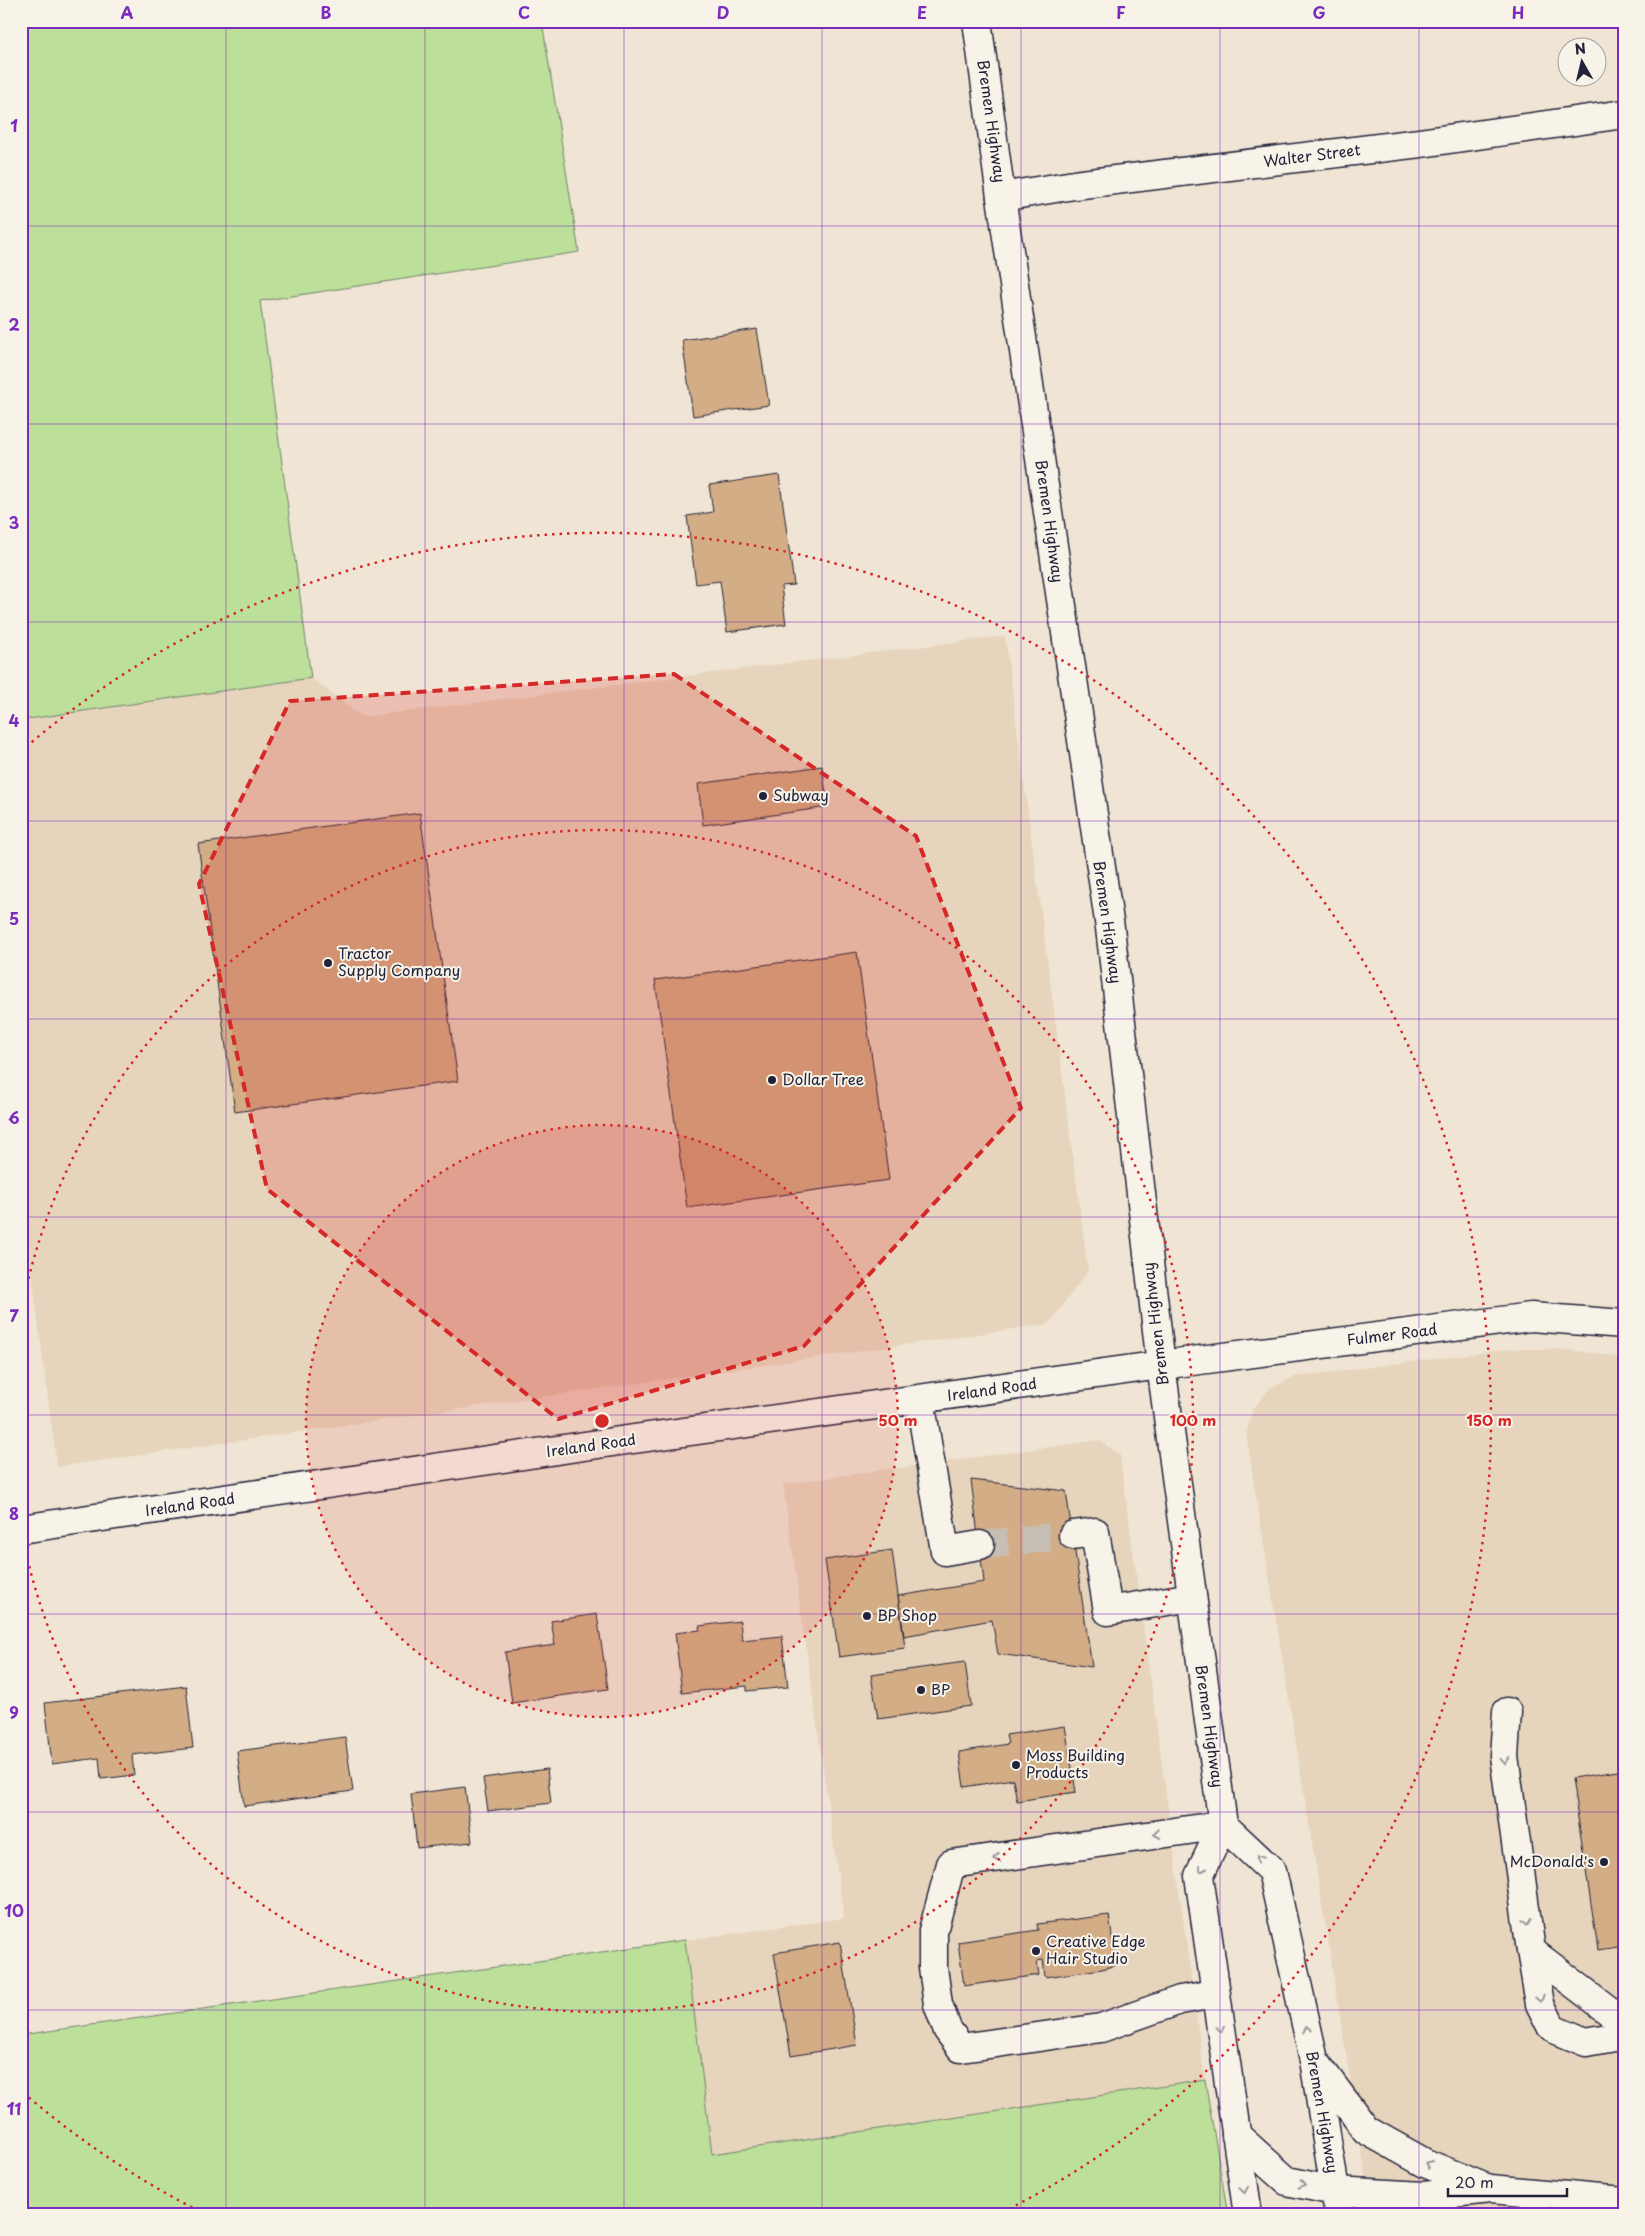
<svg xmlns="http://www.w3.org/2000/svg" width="1645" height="2236" font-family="'Playpen Sans',sans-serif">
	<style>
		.built { fill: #e7d4bc }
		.green { fill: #bce09a; stroke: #6f816a }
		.building { fill: #d3ad85; stroke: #22223b }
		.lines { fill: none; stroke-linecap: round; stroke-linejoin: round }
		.minor-tunnel { stroke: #c7beb5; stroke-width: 28; stroke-dasharray: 28 14; stroke-linecap: butt }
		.minor-casing { stroke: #22223b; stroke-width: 31 }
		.major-casing { stroke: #22223b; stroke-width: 31 }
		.minor { stroke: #f7f3e8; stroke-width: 28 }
		.major { stroke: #f7f3e8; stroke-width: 28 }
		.oneway { stroke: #97959a }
		.marked { fill: #d62828; fill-opacity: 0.2; stroke: #d62828; stroke-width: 4; stroke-dasharray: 10 6; stroke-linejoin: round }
		.grid { fill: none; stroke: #7b2cbf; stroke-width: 1; stroke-opacity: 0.55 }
		.ring { fill: none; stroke: #d62828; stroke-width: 2.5; stroke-dasharray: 2.5 5 }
		.poi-dot { fill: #22223b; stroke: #f7f3e8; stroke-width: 2 }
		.labels { text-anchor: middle; stroke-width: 4; stroke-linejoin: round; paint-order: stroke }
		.street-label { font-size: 15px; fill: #22223b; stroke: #f7f3e8 }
		.poi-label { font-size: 15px; fill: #22223b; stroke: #f7f3e8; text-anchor: start }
		.centre { fill: #d62828; stroke: #f7f3e8; stroke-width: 2.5 }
		.ring-label { font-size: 15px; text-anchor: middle; font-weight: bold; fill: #d62828; stroke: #f7f3e8; stroke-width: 4; stroke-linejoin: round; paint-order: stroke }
		.neatline { fill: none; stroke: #7b2cbf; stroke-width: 2 }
		.grid-label { font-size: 16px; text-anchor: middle; font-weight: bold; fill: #7b2cbf }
	</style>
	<rect width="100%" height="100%" fill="#f0e5d4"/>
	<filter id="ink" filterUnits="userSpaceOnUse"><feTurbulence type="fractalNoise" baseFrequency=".02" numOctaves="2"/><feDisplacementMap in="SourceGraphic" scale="10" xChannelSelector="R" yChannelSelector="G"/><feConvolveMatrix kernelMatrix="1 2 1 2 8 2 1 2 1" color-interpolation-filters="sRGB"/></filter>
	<g filter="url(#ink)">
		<path class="built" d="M1005,636L1088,1271L1049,1324L57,1467L21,1192V720L311,678L362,717Z
			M1510,1349H1559L1611,1355L1624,1360V2215H1372L1246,1434L1253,1409L1270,1388L1294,1377Z
			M1099,1440L1120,1455L1205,2080L712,2155L685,1940L844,1918L783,1484Z"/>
		<path class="green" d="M21,21H542L579,252L260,301L311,678L21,720Z
			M685,1940L712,2154L1205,2080L1228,2215H21V2035Z"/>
		<path class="building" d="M757,329L769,405L693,416L682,340Z
			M779,475L794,585L781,586L786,624L727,632L720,581L696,584L687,516L713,512L709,485Z
			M822,766L828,807L703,825L698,784Z
			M420,813L458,1081L235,1112L198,844Z
			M857,952L889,1180L687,1208L655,980Z
			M971,1480L1066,1491L1092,1667L998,1654L992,1620L904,1636L898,1596L984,1582Z
			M892,1550L905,1648L839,1657L825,1560Z
			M597,1614L608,1689L512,1703L505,1652L555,1645L551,1621Z
			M740,1621L742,1640L782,1636L788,1687L747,1691V1686L682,1693L675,1633L700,1630L699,1626Z
			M965,1662L971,1706L878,1719L871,1675Z
			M186,1686L193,1748L132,1755L134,1775L101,1779L99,1758L52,1764L45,1703Z
			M1065,1726L1076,1792L1017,1801L1013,1779L964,1787L959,1752L1008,1744L1006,1735Z
			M345,1737L353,1791L244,1806L237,1751Z
			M547,1769L551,1803L488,1811L483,1778Z
			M1624,1770V1946L1598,1950L1572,1778Z
			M465,1787L472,1842L417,1848L411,1794Z
			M1109,1915L1116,1965L1102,1969L1045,1977L1043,1960L1037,1961L1039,1975L964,1986L958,1942L1038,1930L1037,1924Z
			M840,1942L857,2045L791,2056L774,1953Z"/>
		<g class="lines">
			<path class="minor-tunnel" d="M980,1545L1073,1535"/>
			<g class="minor-casing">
				<path id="minor" d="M1001,197L1074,185L1420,143L1624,114
					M1161,1365L1531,1317L1624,1324
					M920,1400L945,1551L980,1545
					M1073,1535L1095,1532L1108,1611L1192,1597
					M1507,1712L1504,1756L1531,1951L1624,2022
					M1531,1951L1540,2004L1552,2028L1586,2042L1624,2035
					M1215,1994L1180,2000L1101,2028L961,2048L947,2029L938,2004L933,1968V1931L951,1864L1223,1825
					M1314,2060L1366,2130L1425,2163L1486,2188
					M1236,2135L1287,2181L1335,2191L1424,2196L1490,2189L1624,2201"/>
			</g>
			<g class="major-casing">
				<path id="major" d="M977,21L1001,197L1110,928L1161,1365L1223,1825L1199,1876L1248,2215
					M21,1529L584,1446L1161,1365
					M1223,1825L1272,1871L1314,2060L1339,2215"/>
			</g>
			<use href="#minor" class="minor"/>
			<use href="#major" class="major"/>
		</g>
		<defs><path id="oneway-chevron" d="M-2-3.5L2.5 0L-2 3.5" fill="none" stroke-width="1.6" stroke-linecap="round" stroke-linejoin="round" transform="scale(1.25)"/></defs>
		<g class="oneway">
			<use href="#oneway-chevron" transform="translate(1505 1761) rotate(85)"/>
			<use href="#oneway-chevron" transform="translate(1157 1834) rotate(172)"/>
			<use href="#oneway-chevron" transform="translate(997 1858) rotate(172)"/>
			<use href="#oneway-chevron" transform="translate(1259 1858) rotate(-137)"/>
			<use href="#oneway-chevron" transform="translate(1202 1869) rotate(114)"/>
			<use href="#oneway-chevron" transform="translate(1527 1922) rotate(82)"/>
			<use href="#oneway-chevron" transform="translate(1540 1999) rotate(77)"/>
			<use href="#oneway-chevron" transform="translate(1221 2029) rotate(82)"/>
			<use href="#oneway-chevron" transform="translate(1307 2029) rotate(-103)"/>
			<use href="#oneway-chevron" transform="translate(1428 2164) rotate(-156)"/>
			<use href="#oneway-chevron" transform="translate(1302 2184) rotate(12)"/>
			<use href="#oneway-chevron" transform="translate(1244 2190) rotate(82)"/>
		</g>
	</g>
	<path class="marked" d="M674,674L916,836L1021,1108L804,1346L558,1419L267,1189L199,884L290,701Z"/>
	<path class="grid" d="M226,21V2215M425,21V2215M624,21V2215M822,21V2215M1021,21V2215M1220,21V2215M1419,21V2215M21,226H1624M21,424H1624M21,622H1624M21,821H1624M21,1019H1624M21,1217H1624M21,1415H1624M21,1614H1624M21,1812H1624M21,2010H1624"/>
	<circle cx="602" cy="1421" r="296" fill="#d62828" fill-opacity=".12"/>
	<g class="ring">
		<circle cx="602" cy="1421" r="296"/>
		<path d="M22 1308A591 591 0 1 1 22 1534"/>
		<path d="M199 2211A887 887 0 0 1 26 2095M26 747A887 887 0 1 1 1005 2211"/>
	</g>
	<g class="poi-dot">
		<circle cx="763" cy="796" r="5"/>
		<circle cx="328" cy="963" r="5"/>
		<circle cx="772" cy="1080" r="5"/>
		<circle cx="867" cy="1616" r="5"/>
		<circle cx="921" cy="1690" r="5"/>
		<circle cx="1016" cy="1765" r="5"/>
		<circle cx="1604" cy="1862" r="5"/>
		<circle cx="1036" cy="1951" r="5"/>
	</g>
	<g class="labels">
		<g class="street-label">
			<text transform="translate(991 121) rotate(82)" y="5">Bremen Highway</text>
			<text transform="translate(1312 156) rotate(-7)" y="5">Walter Street</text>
			<text transform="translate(1049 521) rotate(82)" y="5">Bremen Highway</text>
			<text transform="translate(1107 922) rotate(82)" y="5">Bremen Highway</text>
			<text transform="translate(1156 1324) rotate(-97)" y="5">Bremen Highway</text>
			<text transform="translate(1392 1335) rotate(-7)" y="5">Fulmer Road</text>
			<text transform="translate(992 1390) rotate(-8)" y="5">Ireland Road</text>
			<text transform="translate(591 1446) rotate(-8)" y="5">Ireland Road</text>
			<text transform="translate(190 1505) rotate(-8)" y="5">Ireland Road</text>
			<text transform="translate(1209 1726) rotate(82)" y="5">Bremen Highway</text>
			<text transform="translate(1322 2112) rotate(80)" y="5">Bremen Highway</text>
		</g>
		<g class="poi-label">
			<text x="773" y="801">Subway</text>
			<text x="338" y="959">Tractor<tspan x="338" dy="17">Supply Company</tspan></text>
			<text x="782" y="1085">Dollar Tree</text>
			<text x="877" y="1621">BP Shop</text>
			<text x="931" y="1695">BP</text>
			<text x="1026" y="1761">Moss Building<tspan x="1026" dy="17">Products</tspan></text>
			<text x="1594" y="1867" text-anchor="end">McDonald's</text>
			<text x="1046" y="1947">Creative Edge<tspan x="1046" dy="17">Hair Studio</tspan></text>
		</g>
	</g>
	<circle cx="602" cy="1421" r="8" class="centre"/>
	<g class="ring-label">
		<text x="898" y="1426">50 m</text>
		<text x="1193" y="1426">100 m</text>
		<text x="1489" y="1426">150 m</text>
	</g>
	<rect width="1645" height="2236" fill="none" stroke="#f7f3e8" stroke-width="55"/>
	<g transform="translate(1582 62) rotate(352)"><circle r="24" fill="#f7f3e8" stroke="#a29fa3"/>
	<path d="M0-4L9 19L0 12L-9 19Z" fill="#22223b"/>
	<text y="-8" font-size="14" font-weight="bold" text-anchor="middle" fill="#22223b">N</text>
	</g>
	<path d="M1448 2188v8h119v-8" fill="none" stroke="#22223b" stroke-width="2.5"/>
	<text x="1455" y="2188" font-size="15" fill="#22223b" stroke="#f7f3e8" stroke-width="4" paint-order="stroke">20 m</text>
	<rect x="28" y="28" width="1590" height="2180" class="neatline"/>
	<g class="grid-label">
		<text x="127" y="19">A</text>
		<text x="326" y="19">B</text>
		<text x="524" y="19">C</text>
		<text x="723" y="19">D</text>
		<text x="922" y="19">E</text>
		<text x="1121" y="19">F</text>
		<text x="1319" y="19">G</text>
		<text x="1518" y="19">H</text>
		<text x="14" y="132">1</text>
		<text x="14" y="331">2</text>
		<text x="14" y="529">3</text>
		<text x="14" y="727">4</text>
		<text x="14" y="925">5</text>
		<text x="14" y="1124">6</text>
		<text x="14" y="1322">7</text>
		<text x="14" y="1520">8</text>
		<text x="14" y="1719">9</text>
		<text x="14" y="1917">10</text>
		<text x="14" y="2115">11</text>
	</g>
</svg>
